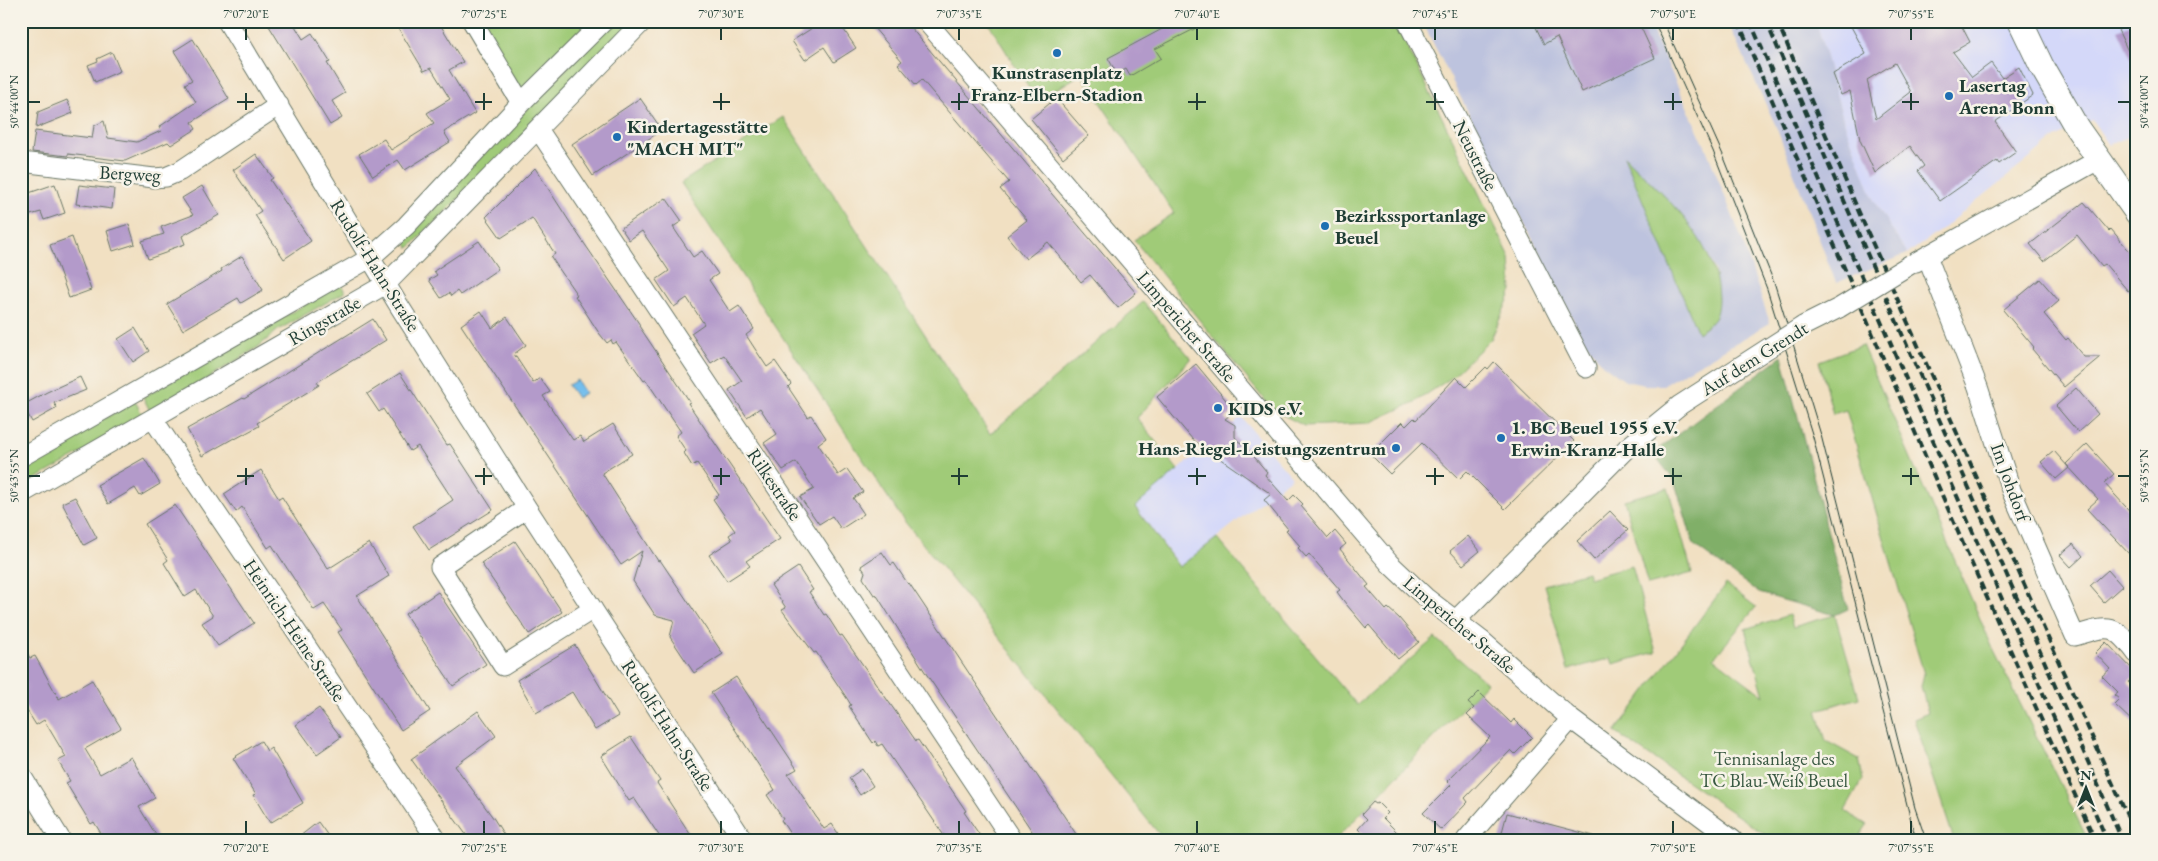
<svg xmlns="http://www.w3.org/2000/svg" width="2158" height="861" font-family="'EB Garamond',serif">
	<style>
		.built { fill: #d4d8f9 }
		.industrial { fill: #bdc3de; fill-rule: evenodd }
		.green { fill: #a0cb78; stroke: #608456 }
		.forest { fill: #80af68; stroke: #50764e }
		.water { fill: #73beed; stroke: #497e90 }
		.building { fill: #b39aca; fill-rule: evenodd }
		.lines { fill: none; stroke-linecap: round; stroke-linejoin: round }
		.minor-casing { stroke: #687666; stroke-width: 21 }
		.major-casing { stroke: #687666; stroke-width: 26 }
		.minor { stroke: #fff; stroke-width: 19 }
		.major { stroke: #fff; stroke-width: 24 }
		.tram { stroke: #1f3d34; stroke-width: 1 }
		.rail { stroke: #1f3d34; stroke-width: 4; stroke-dasharray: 8 4; stroke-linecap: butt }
		.minor-bridge-casing { stroke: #687666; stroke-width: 21; stroke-linecap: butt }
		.minor-bridge { stroke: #fff; stroke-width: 19 }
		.ticks { fill: none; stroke: #1f3d34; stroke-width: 2 }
		.poi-dot { fill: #1f6fb2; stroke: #f7f3e8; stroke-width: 2 }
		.labels { text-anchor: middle; stroke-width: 5; stroke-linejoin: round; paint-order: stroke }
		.poi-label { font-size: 19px; font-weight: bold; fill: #1f3d34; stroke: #f7f3e8; text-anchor: start }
		.street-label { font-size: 19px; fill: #1f3d34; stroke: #f7f3e8 }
		.park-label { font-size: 19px; fill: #395942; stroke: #f7f3e8 }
		.neatline { fill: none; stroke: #1f3d34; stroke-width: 2 }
		.ticks-label { font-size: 12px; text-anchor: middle; fill: #1f3d34 }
	</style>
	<rect width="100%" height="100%" fill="#f7f3e8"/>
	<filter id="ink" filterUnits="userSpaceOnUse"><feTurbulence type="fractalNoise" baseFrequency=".02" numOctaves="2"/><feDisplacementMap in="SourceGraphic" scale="10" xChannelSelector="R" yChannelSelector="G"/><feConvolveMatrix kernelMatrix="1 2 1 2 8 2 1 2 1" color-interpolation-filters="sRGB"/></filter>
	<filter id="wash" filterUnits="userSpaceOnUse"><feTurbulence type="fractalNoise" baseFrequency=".0096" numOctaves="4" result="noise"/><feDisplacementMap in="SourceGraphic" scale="20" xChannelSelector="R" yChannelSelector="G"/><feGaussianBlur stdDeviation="1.12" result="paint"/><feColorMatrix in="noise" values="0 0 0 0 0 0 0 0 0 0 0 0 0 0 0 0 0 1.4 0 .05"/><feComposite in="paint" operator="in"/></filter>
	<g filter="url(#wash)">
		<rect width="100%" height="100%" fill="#f1e0c2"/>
		<path class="built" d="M1816,21H2137V133L2109,145L2092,120L2055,138L1941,230L1907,254L1874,201L1843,119Z
			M1241,417L1292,477L1180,567L1135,506Z"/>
		<path class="industrial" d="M1422,21H1648L1705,146L1741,237L1770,323L1663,385H1645L1625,381L1602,364L1582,337ZM1625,158L1685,220L1708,254L1715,270L1718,303L1714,319L1699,332Z
			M1727,21H1816L1843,119L1874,201L1907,254L1836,283L1775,124Z"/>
		<path class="green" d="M472,21H603L521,103Z
			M614,21H636L409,248L403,241L453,189L463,173Z
			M987,21H1395L1510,257L1512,291L1491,339L1451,378L1415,402L1369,423L1304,426L1272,409L1134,240L1174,213L1081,74L1037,101Z
			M783,117L990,434L1143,302L1191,358L1137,418L1178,470L1135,507L1179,567L1217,538L1357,705L1435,638L1487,683L1335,840H1164L901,517L681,183Z
			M1624,156C1663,195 1717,239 1718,298C1718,304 1717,315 1713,320C1709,325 1703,329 1698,333Z
			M341,284L345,292L278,330L258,347L151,413L143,397Z
			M1862,345L1993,649L2088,840H1954L1914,719L1928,713L1921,686L1924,674L1846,410L1833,414L1819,361Z
			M135,401L144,418L21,487V466Z
			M1668,488L1692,573L1648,585L1624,500Z
			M1632,566L1656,652L1613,664L1611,658L1568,670L1544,585L1587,572L1589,578Z
			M1726,584L1756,607L1714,658L1764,696L1745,629L1789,615L1793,627L1835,615L1859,698L1817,710L1826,741L1859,759L1863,779L1845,811L1867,825L1857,840H1773L1615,732Z"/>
		<path class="forest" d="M1782,356L1848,609L1835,615L1759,593L1694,545L1674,480L1653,453Z"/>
		<path class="water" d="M577,380L585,393L577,398L568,385Z"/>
		<g id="blocks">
			<path class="building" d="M266,21H292L303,39L312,33L330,62L327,63L345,93L332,101L342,118L330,125Z
				M394,21H438L463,62L449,70L475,113L444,132L450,142L405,170L398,160L373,176L359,154L384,139L391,150L434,123L427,113L450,99L431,68L424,71Z
				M823,21H838L856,48L834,62L824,47L805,60L792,41Z
				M868,21H905L1136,293L1118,308L1090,275L1081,282L1048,242L1026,259L1007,236L1027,220L1000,189L1009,182L922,80L916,85L898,64L902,61Z
				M1177,21H1210L1155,49L1161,58L1130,76L1126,69L1117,74L1108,58Z
				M1533,21H1638L1655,58L1582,92L1557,37L1544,44Z
				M1848,21H1959L1970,42L1953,52L1972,77L1991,63L2002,78L2019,67L2033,95L1995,122L2016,152L1999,164L1997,161L1940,201L1918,171L1924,166L1910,146L1875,173L1860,140L1850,91L1841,95L1833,74L1866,54ZM1895,63L1911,92L1876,119L1867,80Z
				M2137,21V70L2118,30Z
				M193,39L229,99L192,122L196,129L171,145L168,142L125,161L68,154V156L32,152L35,131L92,138L94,126L104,121L108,138L137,142L161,131L159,127L196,102L185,84L192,80L174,51Z
				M112,52L120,71L95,82L88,65L98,61L97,59Z
				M640,98L662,130L593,176L572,144Z
				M1056,98L1089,136L1063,158L1031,119Z
				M67,100L73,113L36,128L38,112Z
				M256,154L273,178L270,180L311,241L284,259L255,215L261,211L233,170Z
				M535,168L571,224L640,325L639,326L690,402L688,403L710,436L780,539L746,561L750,566L727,581L709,555L732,540L729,535L735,531L713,499L719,495L697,463L692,466L684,453L686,451L676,436L681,432L646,380L644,381L616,342L613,344L611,340L607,343L599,333L575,296L577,295L551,257L555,254L532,218L501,238L486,217Z
				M55,184L65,213L44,220L41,212L23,217L26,194Z
				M79,185L114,189L112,209L76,204Z
				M202,186L219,215L182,236L185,244L168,250V252L148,259L142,241L164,234L161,227L193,215L182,198Z
				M666,198L682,221L673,227L693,257L702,251L718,274L709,280L730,312L739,306L754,329L746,335L757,352L767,367L775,361L791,384L788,387L808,417L811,415L826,438L818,444L828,459L838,475L847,469L863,492L853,498L864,514L841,529L832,516L819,524L800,497L814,489L796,462L783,470L772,455L764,443L777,434L760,408L747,417L729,390L742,381L724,355L711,363L691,333L704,324L687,298L674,307L656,280L669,271L642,231L629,240L621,228Z
				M2084,202L2109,231L2111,229L2137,260V284L2128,291L2105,264L2102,266L2077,235L2044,261L2030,244Z
				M129,224L135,244L113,251L107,231Z
				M72,237L91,290L69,298L50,245Z
				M479,241L498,269L460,295L457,291L451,296L449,293L441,298L429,280L437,275L434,271Z
				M242,256L263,290L241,303L238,298L183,330L167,304L222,271L221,269Z
				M2040,279L2059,301L2044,314L2066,340L2068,338L2084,357H2100L2064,387L2032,349L2034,347L2003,310Z
				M481,311L492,328L507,317L526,345L514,354L533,383L540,378L550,392L543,396L573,440L580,436L584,442L613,424L632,454L602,473L658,561L660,560L723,654L694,673L670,637L674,620L655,615L633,581L642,551L621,565L461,325Z
				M373,319L386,340L317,382L319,385L257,423L259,426L235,439L234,438L202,456L187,429L243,398L244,399Z
				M135,328L149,351L133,362L118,339Z
				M1494,362L1574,441L1505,509L1467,471L1459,479L1422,443L1390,474L1370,454L1402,422L1406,426L1414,418L1416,420L1456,377L1466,387L1486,367L1488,369Z
				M1196,364L1235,411L1225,419L1235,425V437L1238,441L1244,445L1267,472L1265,475L1288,501L1294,495L1303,504L1301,506L1328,538L1335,531L1346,544L1340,549L1369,585L1366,587L1386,610L1388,608L1399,618L1419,642L1398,659L1369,625L1366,628L1346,604L1337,592L1340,590L1309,554L1306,557L1298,548L1300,546L1286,530L1288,529L1264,500L1271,494L1193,440L1157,397Z
				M400,373L447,445L450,444L493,510L429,550L413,526L453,500L418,446L410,451L383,409L379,412L367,394Z
				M80,377L86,390L54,403L57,408L32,422L23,405L47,392Z
				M2076,388L2098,414L2078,432L2056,406Z
				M2087,444L2114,474L2104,483L2137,519V549L2130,555L2087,509L2098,499L2066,464Z
				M2054,451L2069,468L2056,479L2041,462Z
				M144,458L160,484L140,496L135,488L108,504L97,485Z
				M261,470L279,499L282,497L328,569L369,543L389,576L357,596L430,711L401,730L338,632L342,630L324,604L314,610L272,545L268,548L242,507L236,512L224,494Z
				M75,497L97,538L84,545L62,503Z
				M175,505L254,623L218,646L202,623L213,616L196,590L185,597L164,563L168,560L145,524Z
				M1610,511L1628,530L1594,560L1577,541Z
				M1468,536L1480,551L1463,565L1450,551Z
				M515,541L562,612L529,634L481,563Z
				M2073,544L2083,556L2071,567L2060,555Z
				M882,552L891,565L894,563L908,584L909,583L1080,840H1038L927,675L876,594L874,595L863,578L865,572L861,566Z
				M798,567L813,590L809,592L824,615L826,614L840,636L842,635L916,741L918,740L966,811L964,812L983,840H947L882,744L878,746L875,741L873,743L849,706L851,705L848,700L816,652L814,653L790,621L782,610L786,608L771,585Z
				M2108,570L2122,586L2104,602L2090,586Z
				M438,592L486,664L453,686L405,614Z
				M2106,642L2137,674L2128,682L2137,691V726L2114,704L2119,699L2114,695L2118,692L2102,676L2110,669L2095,653Z
				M21,644L30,658L35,656L59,699L92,680L121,728L85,749L100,774L131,757L155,798L139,807L159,840H105L94,822L91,824L66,783L70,781L58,761L66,757L44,720L36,725L21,701Z
				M575,645L618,716L595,730L572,692L536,713L517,680Z
				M736,677L797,769L788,774L824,829L832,824L839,835L832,840H794L781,820L783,819L767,795L775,790L711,693Z
				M1479,692L1511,723L1514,719L1532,737L1515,754L1511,750L1465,798L1468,802L1441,830L1423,813L1451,785L1447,781L1490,737L1467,715L1474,708L1468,703Z
				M319,708L341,737L317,754L296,725Z
				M478,711L496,736L455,766L494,819L507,840H470L411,759Z
				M631,737L660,781L657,783L694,840H662L634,798L629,801L601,756Z
				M261,741L267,751L271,748L303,803L270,823L253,795L256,794L233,758Z
				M862,769L873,786L860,795L849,778Z
				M1373,802L1376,804L1378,803L1388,813L1383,818L1405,840H1369L1358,829L1367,819L1362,814Z
				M1507,813L1594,836L1593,840H1500Z
				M318,822L331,840H295Z"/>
		</g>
	</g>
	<g filter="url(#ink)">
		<use href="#blocks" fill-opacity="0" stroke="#687666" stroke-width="1"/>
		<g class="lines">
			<g class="minor-casing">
				<path id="minor" d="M227,21L398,304L527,508L743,840
					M472,21L521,103
					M926,21L1390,564L1425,597L1481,640L1571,719L1733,840
					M1407,21L1586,368
					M538,129L1012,840
					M21,162L154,178L166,177L180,171L279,105
					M1927,256L1978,387L2011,490L2075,636C2110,625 2114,623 2137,654
					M1916,262L2098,160
					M1803,326L1839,308
					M153,419L437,840
					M21,457L370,258L406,226L521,103L604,21
					M21,494L386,284L643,21
					M527,508L440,567L503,666L593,609
					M1456,620L1627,448L1680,405L1770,347
					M21,775L61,840
					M1466,840L1571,719"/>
			</g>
			<g class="major-casing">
				<path id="major" d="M2020,21L2042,67L2077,128L2137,213"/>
			</g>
			<use href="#minor" class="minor"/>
			<use href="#major" class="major"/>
			<path class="tram" d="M1654,21L1713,151L1767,289L1813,437L1916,840
				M1663,21L1723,155L1775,285L1821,435L1915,808L1926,840"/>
			<path class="rail" d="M1738,21L1964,546L2095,840
				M1750,21L2107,840
				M1766,21L2122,840
				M1777,21L1864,224L2137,838"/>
			<g class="minor-bridge-casing">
				<path id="minor-bridge" d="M1839,308L1911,264
					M1770,347L1803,326"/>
			</g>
			<use href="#minor-bridge" class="minor-bridge"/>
		</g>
	</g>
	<path class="ticks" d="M246,28V40M484,28V40M721,28V40M959,28V40M1197,28V40M1435,28V40M1673,28V40M1911,28V40M246,93V110M484,93V110M721,93V110M959,93V110M1197,93V110M1435,93V110M1673,93V110M1911,93V110M28,102H40M237,102H254M475,102H492M713,102H730M951,102H968M1188,102H1206M1426,102H1444M1664,102H1682M1902,102H1919M2118,102H2130M246,468V485M484,468V485M721,468V485M959,468V485M1197,468V485M1435,468V485M1673,468V485M1911,468V485M28,476H40M237,476H254M475,476H492M713,476H730M951,476H968M1188,476H1206M1426,476H1444M1664,476H1682M1902,476H1919M2118,476H2130M246,821V834M484,821V834M721,821V834M959,821V834M1197,821V834M1435,821V834M1673,821V834M1911,821V834"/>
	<g class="poi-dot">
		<circle cx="1057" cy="53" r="5"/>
		<circle cx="1949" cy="96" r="5"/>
		<circle cx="617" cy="137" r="5"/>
		<circle cx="1325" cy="226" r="5"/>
		<circle cx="1218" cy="408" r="5"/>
		<circle cx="1501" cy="438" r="5"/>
		<circle cx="1396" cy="448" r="5"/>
	</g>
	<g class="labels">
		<g class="poi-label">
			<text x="1057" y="79" text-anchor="middle">Kunstrasenplatz<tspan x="1057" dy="22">Franz-Elbern-Stadion</tspan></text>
			<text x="1959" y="92">Lasertag<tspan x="1959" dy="22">Arena Bonn</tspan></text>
			<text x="627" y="133">Kindertagesstätte<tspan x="627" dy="22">"MACH MIT"</tspan></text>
			<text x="1335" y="222">Bezirkssportanlage<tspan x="1335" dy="22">Beuel</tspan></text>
			<text x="1228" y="415">KIDS e.V.</text>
			<text x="1511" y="434">1. BC Beuel 1955 e.V.<tspan x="1511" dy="22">Erwin-Kranz-Halle</tspan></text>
			<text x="1386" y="455" text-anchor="end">Hans-Riegel-Leistungszentrum</text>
		</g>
		<g class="street-label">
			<text transform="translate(1476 155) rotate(63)" y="7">Neustraße</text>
			<text transform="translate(130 173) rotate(3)" y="7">Bergweg</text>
			<text transform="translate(376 265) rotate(58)" y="7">Rudolf-Hahn-Straße</text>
			<text transform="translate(324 320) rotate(-30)" y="7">Ringstraße</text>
			<text transform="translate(1187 326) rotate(49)" y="7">Limpericher Straße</text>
			<text transform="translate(1754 358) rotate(-32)" y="7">Auf dem Grendt</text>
			<text transform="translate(2011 482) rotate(70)" y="7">Im Johdorf</text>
			<text transform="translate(775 484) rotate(56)" y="7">Rilkestraße</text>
			<text transform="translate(1460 624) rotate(40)" y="7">Limpericher Straße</text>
			<text transform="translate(295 630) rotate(56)" y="7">Heinrich-Heine-Straße</text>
			<text transform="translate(668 725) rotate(57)" y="7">Rudolf-Hahn-Straße</text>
		</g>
		<g class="park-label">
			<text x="1774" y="765">Tennisanlage des<tspan x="1774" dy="22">TC Blau-Weiß Beuel</tspan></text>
		</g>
	</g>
	<rect width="2158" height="861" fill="none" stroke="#f7f3e8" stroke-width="55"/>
	<g transform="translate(2086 788)" stroke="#f7f3e8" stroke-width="4" paint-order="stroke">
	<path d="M0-4L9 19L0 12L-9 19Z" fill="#1f3d34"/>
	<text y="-8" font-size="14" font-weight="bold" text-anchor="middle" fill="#1f3d34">N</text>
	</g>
	<rect x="28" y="28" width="2102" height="806" class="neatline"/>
	<g class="ticks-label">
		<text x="246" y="18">7°07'20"E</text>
		<text x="484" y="18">7°07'25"E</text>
		<text x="721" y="18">7°07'30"E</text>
		<text x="959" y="18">7°07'35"E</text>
		<text x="1197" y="18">7°07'40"E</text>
		<text x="1435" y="18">7°07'45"E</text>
		<text x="1673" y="18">7°07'50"E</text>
		<text x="1911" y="18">7°07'55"E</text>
		<text transform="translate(14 102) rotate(-90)" y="4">50°44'00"N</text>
		<text transform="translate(2144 102) rotate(-90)" y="4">50°44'00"N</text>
		<text transform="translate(14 476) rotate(-90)" y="4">50°43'55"N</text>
		<text transform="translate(2144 476) rotate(-90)" y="4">50°43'55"N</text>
		<text x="246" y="852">7°07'20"E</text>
		<text x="484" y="852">7°07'25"E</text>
		<text x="721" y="852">7°07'30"E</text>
		<text x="959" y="852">7°07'35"E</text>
		<text x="1197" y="852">7°07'40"E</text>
		<text x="1435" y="852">7°07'45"E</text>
		<text x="1673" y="852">7°07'50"E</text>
		<text x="1911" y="852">7°07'55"E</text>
	</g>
</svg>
